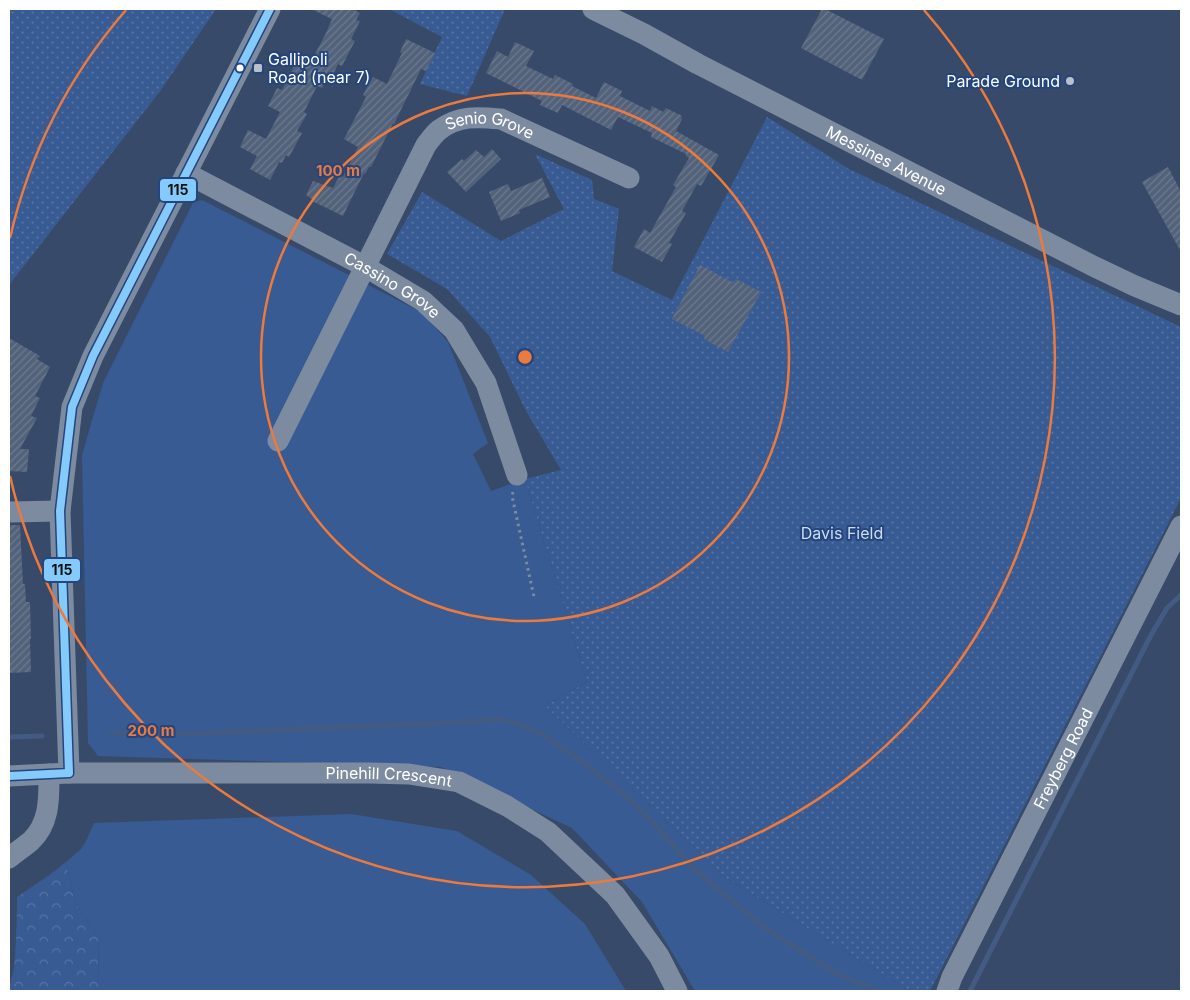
<svg xmlns="http://www.w3.org/2000/svg" width="1190" height="1000" font-family="Inter,sans-serif">
	<style>
		.grass { fill: #385b94 }
		.forest { fill: url(#forest-crowns) }
		.park { fill: url(#park-dots) }
		.lines { fill: none; stroke-linecap: round; stroke-linejoin: round }
		.stream { stroke: #435b83; stroke-width: 5 }
		.building { fill: url(#building-hatch) }
		.path { stroke: #7d8ba0; stroke-width: 3; stroke-dasharray: 2.5 4; stroke-linecap: butt }
		.minor { stroke: #7d8ba0; stroke-width: 21 }
		.bus-1-casing { stroke: #24457d; stroke-width: 11 }
		.bus-1 { stroke: #84cbfb; stroke-width: 8 }
		.ring { fill: none; stroke: #ed7a3d; stroke-width: 2.5 }
		.bus-dot { fill: #fff; stroke: #24457d; stroke-width: 2 }
		.poi-dot { fill: #b9c0ca; stroke: #24457d; stroke-width: 2 }
		.labels { text-anchor: middle; stroke-width: 4; stroke-linejoin: round; paint-order: stroke }
		.poi-label { font-size: 16px; fill: #fff; stroke: #24457d; text-anchor: start }
		.street-label { font-size: 16px; fill: #fff; stroke: #24457d }
		.park-label { font-size: 16px; fill: #ccdcf4; stroke: #24457d }
		.centre { fill: #ed7a3d; stroke: #24457d; stroke-width: 2.5 }
		.ring-label { font-size: 15px; text-anchor: middle; font-weight: bold; fill: #ed7a3d; stroke: #24457d; stroke-width: 4; stroke-linejoin: round; paint-order: stroke }
		.line-badge { stroke: #24457d; stroke-width: 2 }
		.pale-badge-label { font-size: 14px; text-anchor: middle; font-weight: bold; fill: #111 }
	</style>
	<defs>
		<pattern id="forest-crowns" width="20" height="18" patternUnits="userSpaceOnUse" patternTransform="scale(1.25)"><rect width="20" height="18" fill="#385b94"/><path d="M2 6a3 3 0 1 1 6 0M12 15a3 3 0 1 1 6 0" fill="none" stroke="#5674a4"/></pattern>
		<pattern id="park-dots" width="8" height="8" patternUnits="userSpaceOnUse" patternTransform="scale(1.25)"><rect width="8" height="8" fill="#385b94"/><path d="M2 2h.1M6 6h.1" fill="none" stroke="#5674a4" stroke-width="1.8" stroke-linecap="round"/></pattern>
		<pattern id="building-hatch" width="6" height="6" patternUnits="userSpaceOnUse" patternTransform="scale(1.25)"><rect width="6" height="6" fill="#53627b"/><path d="M-1 1l2-2M0 6l6-6M5 7l2-2" fill="none" stroke="#6d7a8f"/></pattern>
	</defs>
	<rect width="100%" height="100%" fill="#384a69"/>
	<path class="grass" d="M202,200L423,313L448,342L488,443L473,454L491,491L525,479L587,682L545,706L726,878L910,991H695L642,902L572,828L441,767L98,756L88,743L82,455L103,383L193,203Z
		M351,814L457,831L531,875L585,924L626,991H99L98,936L75,903L66,862L81,849L86,841L94,823Z"/>
	<path class="forest" d="M66,862L75,903L98,936L99,991H9C9,983 13,976 14,968C16,944 17,921 17,897L48,876Z"/>
	<path class="park" d="M9,9H216L161,90L9,285Z
		M389,9H505L467,96L420,84L442,37Z
		M767,117L849,169L1181,327V498L930,991H910L726,878L545,706L587,682L525,479L561,470L526,411L490,337L447,289L387,254L422,192L501,241L564,209L535,154L592,180L594,199L619,209L612,271L672,300Z"/>
	<g class="lines">
		<path class="stream" d="M112,733L183,734L466,722L496,719L517,723L543,735L588,766L627,797L661,831L695,870L765,928L793,946L816,960L834,972L850,980L878,991
			M9,737L42,736
			M970,991L1151,635L1167,608L1181,595"/>
	</g>
	<path class="building" d="M311,9H353L360,13L356,20L360,21L351,39L355,41L342,66L338,64L330,81L327,79L322,88L317,86L304,112L307,114L297,131L302,133L289,157L286,155L282,163L279,162L270,180L250,169L257,156L240,147L248,130L266,139L280,112L268,106L277,88L282,90L300,54L312,60L326,33L332,19Z
		M822,9H825L884,39L862,80L801,48Z
		M406,39L435,53L426,71L421,69L394,124L393,123L371,167H369L365,174L364,173L343,216L312,201V199L306,195L313,181L333,188L340,175L343,177L358,147L344,139L366,97L363,95L373,77L387,84L402,53L400,52Z
		M515,42L534,51L526,66L553,79L555,75L573,84L572,86L596,98L604,82L622,91L620,96L650,111L652,106L663,112L666,108L682,116L681,119H682L676,131L719,155L701,186L697,184L682,211L686,213L669,243L672,244L662,262L634,247L644,229L650,233L676,187L673,185L689,158L686,156V154L651,137L652,133L618,117L611,130L562,105L558,113L540,105L542,101L486,73L497,51L508,57Z
		M492,149L501,159L466,192L447,172L462,159L464,161L476,150L484,157Z
		M1168,167L1181,192V252L1142,182Z
		M542,178L550,197L519,210L520,213L501,221L489,192L508,184L511,191Z
		M700,265L734,283L736,279L761,292L728,352L704,339L705,336L672,319Z
		M9,338L40,356L37,359L50,367L35,396L40,398L31,416L37,418L20,449H29L27,472L9,471Z
		M9,525H20L23,584H25L26,602H30L31,639H30L31,672L9,673Z"/>
	<g class="lines">
		<path class="path" d="M513,492L512,496L534,597"/>
		<g class="minor">
			<path id="s1" d="M593,9L644,34L698,64L1093,266L1135,286L1181,305"/>
			<path id="s2" d="M186,173L364,266L423,301L454,330L486,383L517,475"/>
			<path id="s3" d="M278,441L426,145C430,140 434,134 439,130C459,115 478,117 501,119L629,178"/>
			<path d="M9,512L60,511"/>
			<path d="M69,773L60,511L72,407L93,356L270,9"/>
			<path id="s4" d="M9,776L69,773H370L409,774L459,782L507,806L548,832L615,895L659,956L677,991"/>
			<path d="M9,858C16,852 24,847 31,841C50,823 49,798 49,774"/>
			<path id="s5" d="M947,991L952,977L1181,526"/>
		</g>
		<g class="bus-1-casing">
			<path id="bus-1" d="M69,773L60,511L72,407L93,356L270,9
				M9,776L69,773"/>
		</g>
		<use href="#bus-1" class="bus-1"/>
	</g>
	<g class="ring">
		<circle cx="525" cy="357" r="264"/>
		<path d="M10 238A529 529 0 0 1 126 10M924 10A529 529 0 1 1 10 476"/>
	</g>
	<circle class="bus-dot" cx="240" cy="68" r="4.5"/>
	<g class="poi-dot">
		<rect x="253" y="63" width="10" height="10" rx="2.5"/>
		<circle cx="1070" cy="81" r="5"/>
	</g>
	<g class="labels">
		<g class="poi-label">
			<text x="268" y="65">Gallipoli<tspan x="268" dy="18">Road (near 7)</tspan></text>
			<text x="1060" y="87" text-anchor="end">Parade Ground</text>
		</g>
		<g class="street-label">
			<text dy="6" stroke="none"><textPath href="#s3" startOffset="405">Senio Grove</textPath></text>
			<text dy="6" stroke="none"><textPath href="#s1" startOffset="330">Messines Avenue</textPath></text>
			<text dy="6" stroke="none"><textPath href="#s2" startOffset="235">Cassino Grove</textPath></text>
			<text dy="6" stroke="none"><textPath href="#s5" startOffset="260">Freyberg Road</textPath></text>
			<text dy="6" stroke="none"><textPath href="#s4" startOffset="380">Pinehill Crescent</textPath></text>
		</g>
		<g class="park-label">
			<text x="842" y="539">Davis Field</text>
		</g>
	</g>
	<circle cx="525" cy="357" r="8" class="centre"/>
	<g class="ring-label">
		<text x="338" y="176">100 m</text>
		<text x="151" y="736">200 m</text>
	</g>
	<g class="line-badge">
		<rect x="159" y="178" width="38" height="24" rx="5" fill="#84cbfb"/>
		<rect x="43" y="558" width="38" height="24" rx="5" fill="#84cbfb"/>
	</g>
	<g class="pale-badge-label">
		<text x="178" y="195">115</text>
		<text x="62" y="575">115</text>
	</g>
	<rect width="1190" height="1000" fill="none" stroke="#ffffff" stroke-width="20"/>
</svg>
